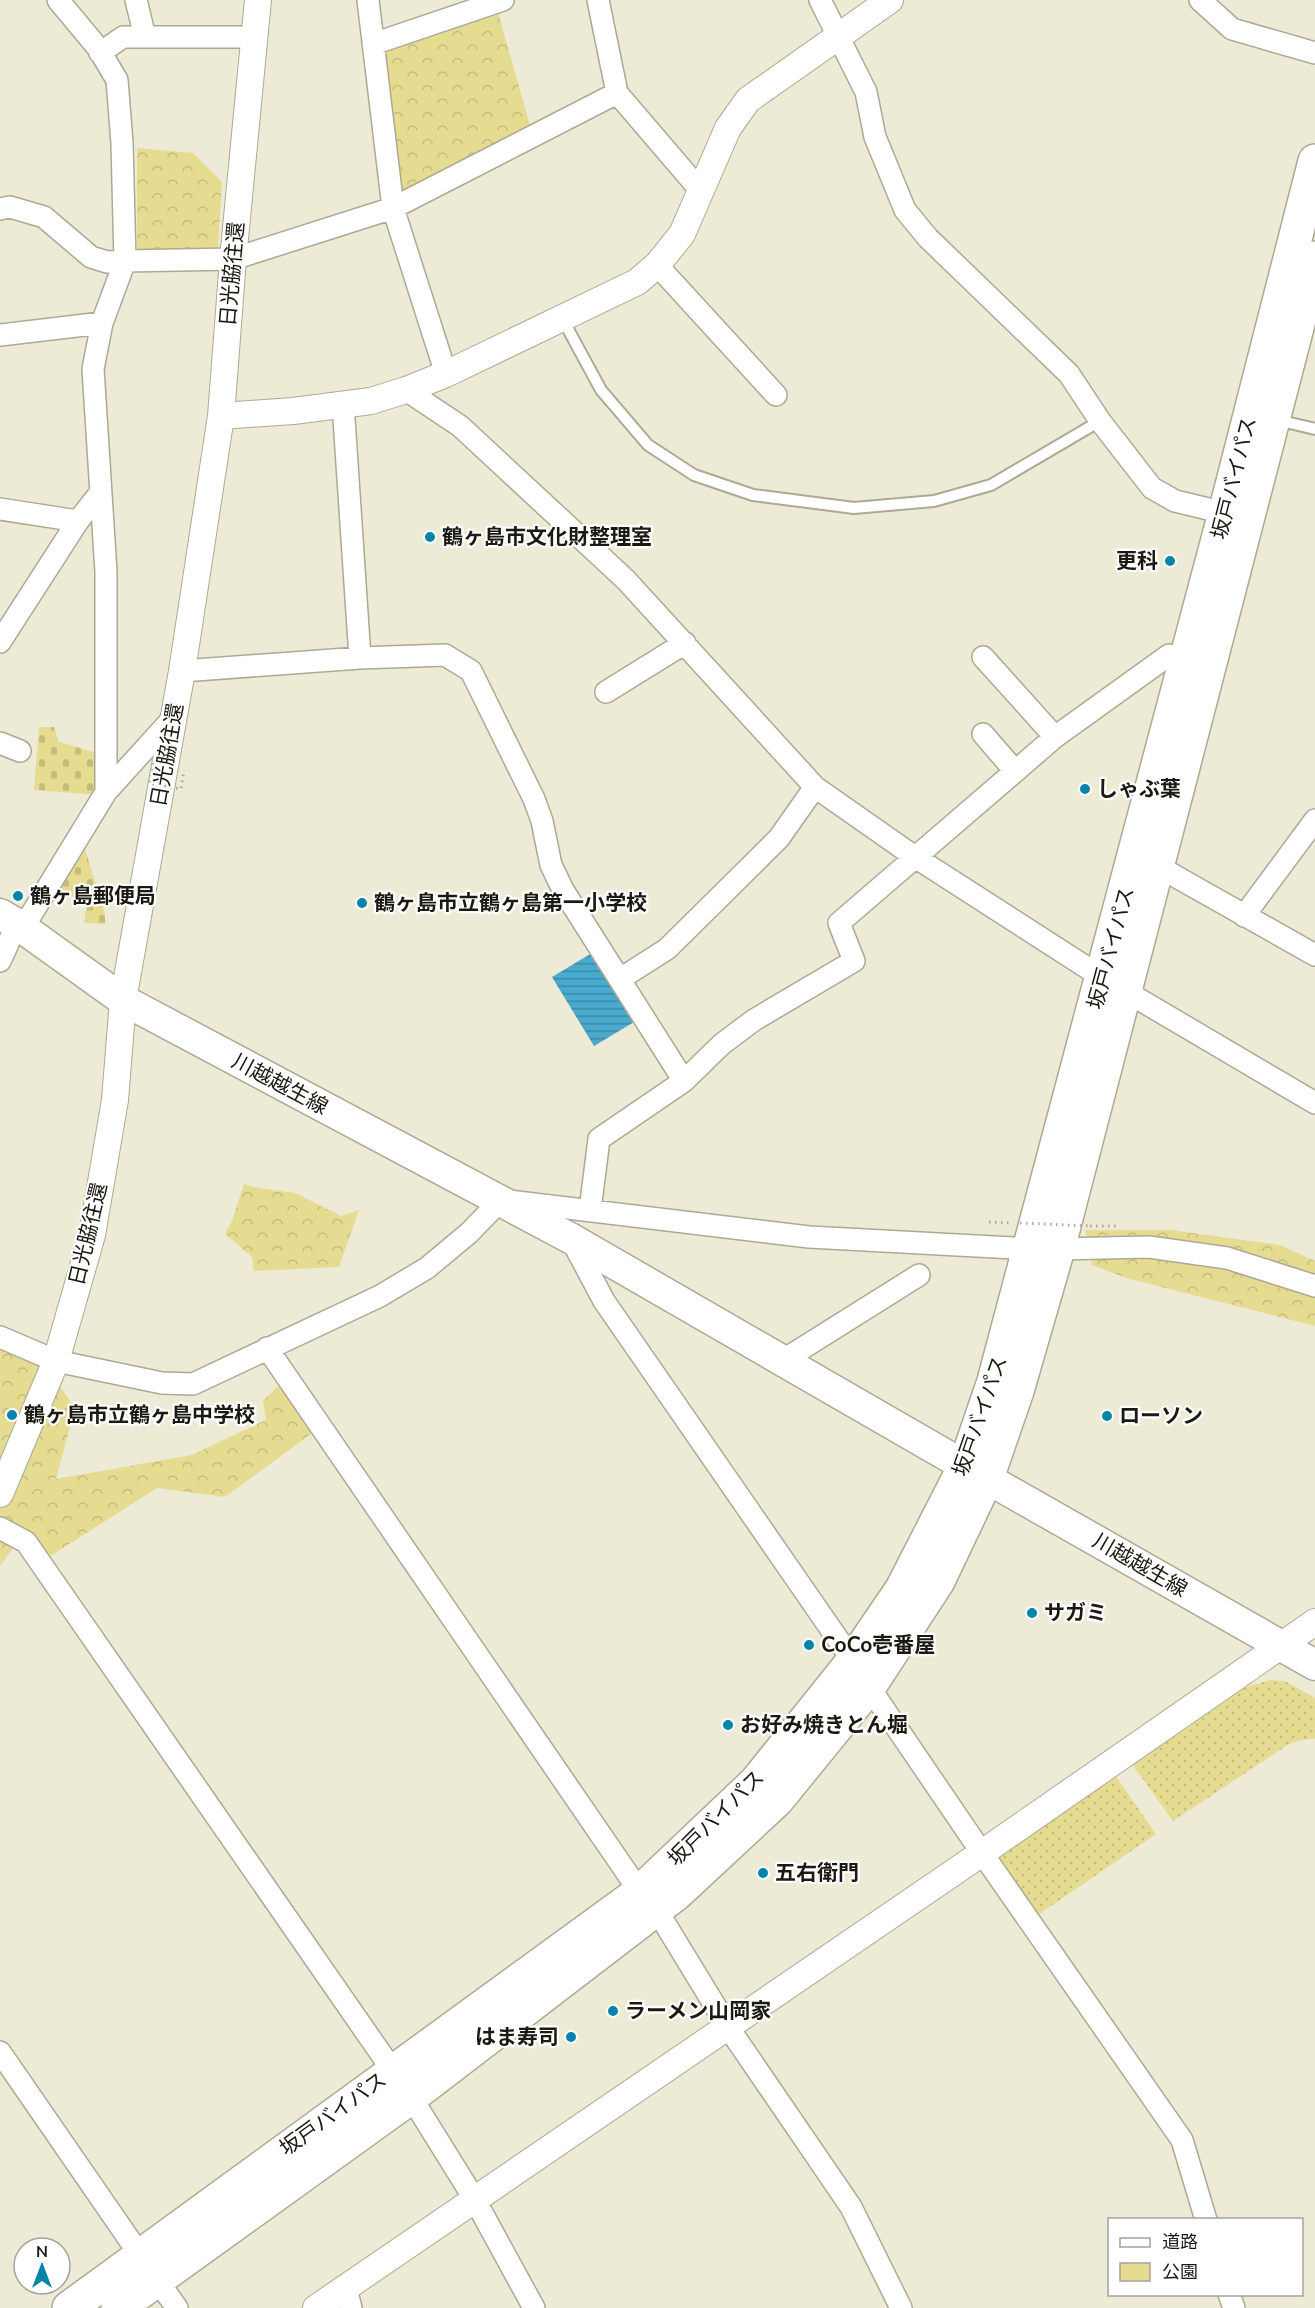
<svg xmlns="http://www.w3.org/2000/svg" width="1315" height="2308" font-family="'Nunito Sans','Noto Sans JP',sans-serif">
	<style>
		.green { fill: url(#green-dots) }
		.forest { fill: url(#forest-crowns) }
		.cemetery { fill: url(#cemetery-stones) }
		.water { fill: url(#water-rules) }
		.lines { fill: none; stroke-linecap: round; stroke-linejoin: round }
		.service-casing { stroke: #aca995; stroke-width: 14 }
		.minor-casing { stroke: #aca995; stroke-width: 24 }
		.tertiary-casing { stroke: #aca995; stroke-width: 28 }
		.secondary-casing { stroke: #aca995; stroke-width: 33 }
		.trunk-casing { stroke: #aca995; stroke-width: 36 }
		.path { stroke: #acaa99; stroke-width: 3; stroke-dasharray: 1.5 4.5; stroke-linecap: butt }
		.service { stroke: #fff; stroke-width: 10 }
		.minor { stroke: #fff; stroke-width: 21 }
		.tertiary { stroke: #fff; stroke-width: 26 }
		.secondary { stroke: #fff; stroke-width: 30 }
		.trunk { stroke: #fff; stroke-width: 33 }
		.path-bridge { stroke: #acaa99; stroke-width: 3; stroke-dasharray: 1.5 4.5; stroke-linecap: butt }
		.poi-dot { fill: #0284a8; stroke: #fff; stroke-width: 2 }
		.labels { text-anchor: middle; stroke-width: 4.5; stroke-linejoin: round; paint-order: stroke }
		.street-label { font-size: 21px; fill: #1b1a12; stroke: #fff }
		.poi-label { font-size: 21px; font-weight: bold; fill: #1b1a12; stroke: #fff; text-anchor: start }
	</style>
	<defs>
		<pattern id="green-dots" width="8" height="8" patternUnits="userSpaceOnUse" patternTransform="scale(1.5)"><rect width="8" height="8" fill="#e6dc91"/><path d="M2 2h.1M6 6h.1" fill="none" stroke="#c5bc7c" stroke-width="1.8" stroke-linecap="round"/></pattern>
		<pattern id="forest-crowns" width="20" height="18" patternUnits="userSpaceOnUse" patternTransform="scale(1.5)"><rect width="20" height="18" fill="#e6dc91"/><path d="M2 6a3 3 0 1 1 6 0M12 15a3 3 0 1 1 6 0" fill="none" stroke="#c5bc7c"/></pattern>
		<pattern id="cemetery-stones" width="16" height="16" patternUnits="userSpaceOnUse" patternTransform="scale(1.5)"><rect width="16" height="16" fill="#e6dc91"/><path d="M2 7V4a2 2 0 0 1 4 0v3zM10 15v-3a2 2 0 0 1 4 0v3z" fill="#c5bc7c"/></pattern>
		<pattern id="water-rules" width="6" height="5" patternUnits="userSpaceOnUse" patternTransform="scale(1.5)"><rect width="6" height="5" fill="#49aacd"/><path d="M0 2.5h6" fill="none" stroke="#3c8aa5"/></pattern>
	</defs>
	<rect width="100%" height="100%" fill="#edead5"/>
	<path class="green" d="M1271,1680L1285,1681L1315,1698V1739L1301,1740L1289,1744L1173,1821L1132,1764L1245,1687Z
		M1115,1775L1156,1834L1038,1915L997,1855Z"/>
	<path class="forest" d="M497,9L531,129L407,194L397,189L378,48Z
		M137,148L193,153L222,182L218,247L137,252Z
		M244,1184L253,1187L295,1193L341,1216L359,1210L339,1267L254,1271L252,1257L225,1234L232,1221Z
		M1085,1230H1171L1280,1245L1315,1261V1326L1126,1278L1092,1265Z
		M0,1338L52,1355L57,1382L75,1408L56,1479L192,1455L266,1420L263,1400L280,1385L312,1433L225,1497L157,1488L52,1555L14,1547L0,1566Z"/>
	<path class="cemetery" d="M39,727H54L59,742L101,754L100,795L34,790Z
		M81,847L85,849L105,914V924L84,923L87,902L54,890Z"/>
	<path class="water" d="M592,953L634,1022L594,1046L552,977Z"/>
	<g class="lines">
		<g class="service-casing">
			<path id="service" d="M562,318L601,390L648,445L694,475L753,495L854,508L934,501L991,485L1100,421
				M1277,420L1315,429"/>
		</g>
		<g class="minor-casing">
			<path id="minor" d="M58,0L98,48L117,80L122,143L125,261L233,259L393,208L617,93
				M136,0L145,37
				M368,0L393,208L446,374
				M598,0L617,93L700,190
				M820,0L866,92L875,137L905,210L928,238L1069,374L1100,421L1152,488L1175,501L1225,513
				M1200,0L1232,29L1315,53
				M373,44L503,0
				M100,53L123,37H255
				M0,209L10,207L44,217L91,257L107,262L125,261L102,323L93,369L106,572V792
				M657,265L776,395
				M0,335L102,323
				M406,390L460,426L626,580L815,787L915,857L1103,978L1315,1103
				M343,404L360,658
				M0,509L78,521
				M0,642L78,521L100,493
				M983,657L1055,737
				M182,671L360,658L445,655L471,671L534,799L542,821L551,865L563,890L684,1081
				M606,692L685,643
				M983,734L1015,771
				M0,743L20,751
				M1159,867L1315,955
				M1244,916L1315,820
				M23,928L106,792L173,718
				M0,961L17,924
				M620,979L667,949L753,864L779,838L815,787
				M590,1210L599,1139L684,1081L722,1044L754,1020L854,961L839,923L1055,737L1169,655L1187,658
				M571,1239L604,1301L853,1661
				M1058,1249L1149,1247L1227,1258L1315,1286
				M0,1337L56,1361L162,1383L193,1384L380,1296L427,1268L469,1233L501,1200L809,1237L1031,1249
				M267,1348L640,1892
				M782,1361L919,1275
				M0,1528L26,1542L411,2097L475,2200L534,2308
				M869,1687L982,1853L1182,2140L1206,2220
				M656,1909L728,2027L851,2207L901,2308
				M0,2052L140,2255
				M157,2280L177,2308
				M346,2288L351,2308
				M1229,2294L1234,2308"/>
		</g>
		<g class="tertiary-casing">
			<path id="tertiary" d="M221,416L293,411L371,401L406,390L446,374L637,282L657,265L682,234L728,128L748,100L890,0
				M0,1494L56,1361L92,1235L115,1100L123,1000L182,671L221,416L233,259L258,0
				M316,2308L982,1853L1315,1622"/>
		</g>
		<g class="secondary-casing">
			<path id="secondary" d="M0,914L17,924L123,1000L570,1238L965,1466L1315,1665"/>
		</g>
		<g class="trunk-casing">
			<path id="trunk" d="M69,2308L640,1892L756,1782L853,1661L902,1589L965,1466L994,1381L1225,513L1315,161
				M118,2308L411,2097L676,1894L777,1800L869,1687L938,1581L987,1478L1017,1391L1058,1249L1315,258"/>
		</g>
		<path class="path" d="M989,1222L1011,1223
			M1090,1226H1118"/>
		<use href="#service" class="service"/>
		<use href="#minor" class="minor"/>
		<use href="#tertiary" class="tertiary"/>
		<use href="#secondary" class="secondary"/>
		<use href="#trunk" class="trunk"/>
		<path class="path-bridge" d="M153,763L149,783L181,789L184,770
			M1020,1223L1089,1226"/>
	</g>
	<g class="poi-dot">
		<circle cx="430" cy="537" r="6"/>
		<circle cx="1170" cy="561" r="6"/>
		<circle cx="1085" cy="789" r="6"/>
		<circle cx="18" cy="896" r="6"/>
		<circle cx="362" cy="903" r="6"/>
		<circle cx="12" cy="1415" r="6"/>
		<circle cx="1107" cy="1416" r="6"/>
		<circle cx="1032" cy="1613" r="6"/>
		<circle cx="809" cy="1645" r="6"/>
		<circle cx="728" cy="1725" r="6"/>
		<circle cx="763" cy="1873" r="6"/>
		<circle cx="613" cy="2011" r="6"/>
		<circle cx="571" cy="2037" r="6"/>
	</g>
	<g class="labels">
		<g class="street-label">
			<text transform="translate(232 274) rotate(-85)" y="7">日光脇往還</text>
			<text transform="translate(1234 478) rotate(-76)" y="7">坂戸バイパス</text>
			<text transform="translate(167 755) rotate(-80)" y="7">日光脇往還</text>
			<text transform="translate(1111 948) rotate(-75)" y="7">坂戸バイパス</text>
			<text transform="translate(280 1084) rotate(28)" y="7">川越越生線</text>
			<text transform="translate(88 1234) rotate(-77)" y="7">日光脇往還</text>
			<text transform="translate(980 1416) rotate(-71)" y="7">坂戸バイパス</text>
			<text transform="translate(1140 1565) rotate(30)" y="7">川越越生線</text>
			<text transform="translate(716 1818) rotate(-45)" y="7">坂戸バイパス</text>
			<text transform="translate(333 2114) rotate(-36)" y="7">坂戸バイパス</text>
		</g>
		<g class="poi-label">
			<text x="442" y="544">鶴ヶ島市文化財整理室</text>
			<text x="1158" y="568" text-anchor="end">更科</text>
			<text x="1097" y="796">しゃぶ葉</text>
			<text x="30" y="903">鶴ヶ島郵便局</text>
			<text x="374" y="910">鶴ヶ島市立鶴ヶ島第一小学校</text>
			<text x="24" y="1422">鶴ヶ島市立鶴ヶ島中学校</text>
			<text x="1119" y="1423">ローソン</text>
			<text x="1044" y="1620">サガミ</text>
			<text x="821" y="1652">CoCo壱番屋</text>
			<text x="740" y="1732">お好み焼きとん堀</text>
			<text x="775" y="1880">五右衛門</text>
			<text x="625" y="2018">ラーメン山岡家</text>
			<text x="559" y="2044" text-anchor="end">はま寿司</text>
		</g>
	</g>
	<rect x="1108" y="2218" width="195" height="78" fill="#ffffff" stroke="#a4a3a0" stroke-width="1.5"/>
	<rect x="1120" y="2238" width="30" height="9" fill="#ffffff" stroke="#a4a3a0" stroke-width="1.5"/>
	<text x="1162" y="2248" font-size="18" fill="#1b1a12">道路</text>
	<rect x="1120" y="2263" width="30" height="18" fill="#e6dc91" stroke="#a4a3a0" stroke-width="1.5"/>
	<text x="1162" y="2278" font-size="18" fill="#1b1a12">公園</text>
	<g transform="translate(42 2266)"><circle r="28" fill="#ffffff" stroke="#a4a3a0" stroke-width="1.5"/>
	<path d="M0-4.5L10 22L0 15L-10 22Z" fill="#0284a8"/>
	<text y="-9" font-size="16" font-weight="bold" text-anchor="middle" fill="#1b1a12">N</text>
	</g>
</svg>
